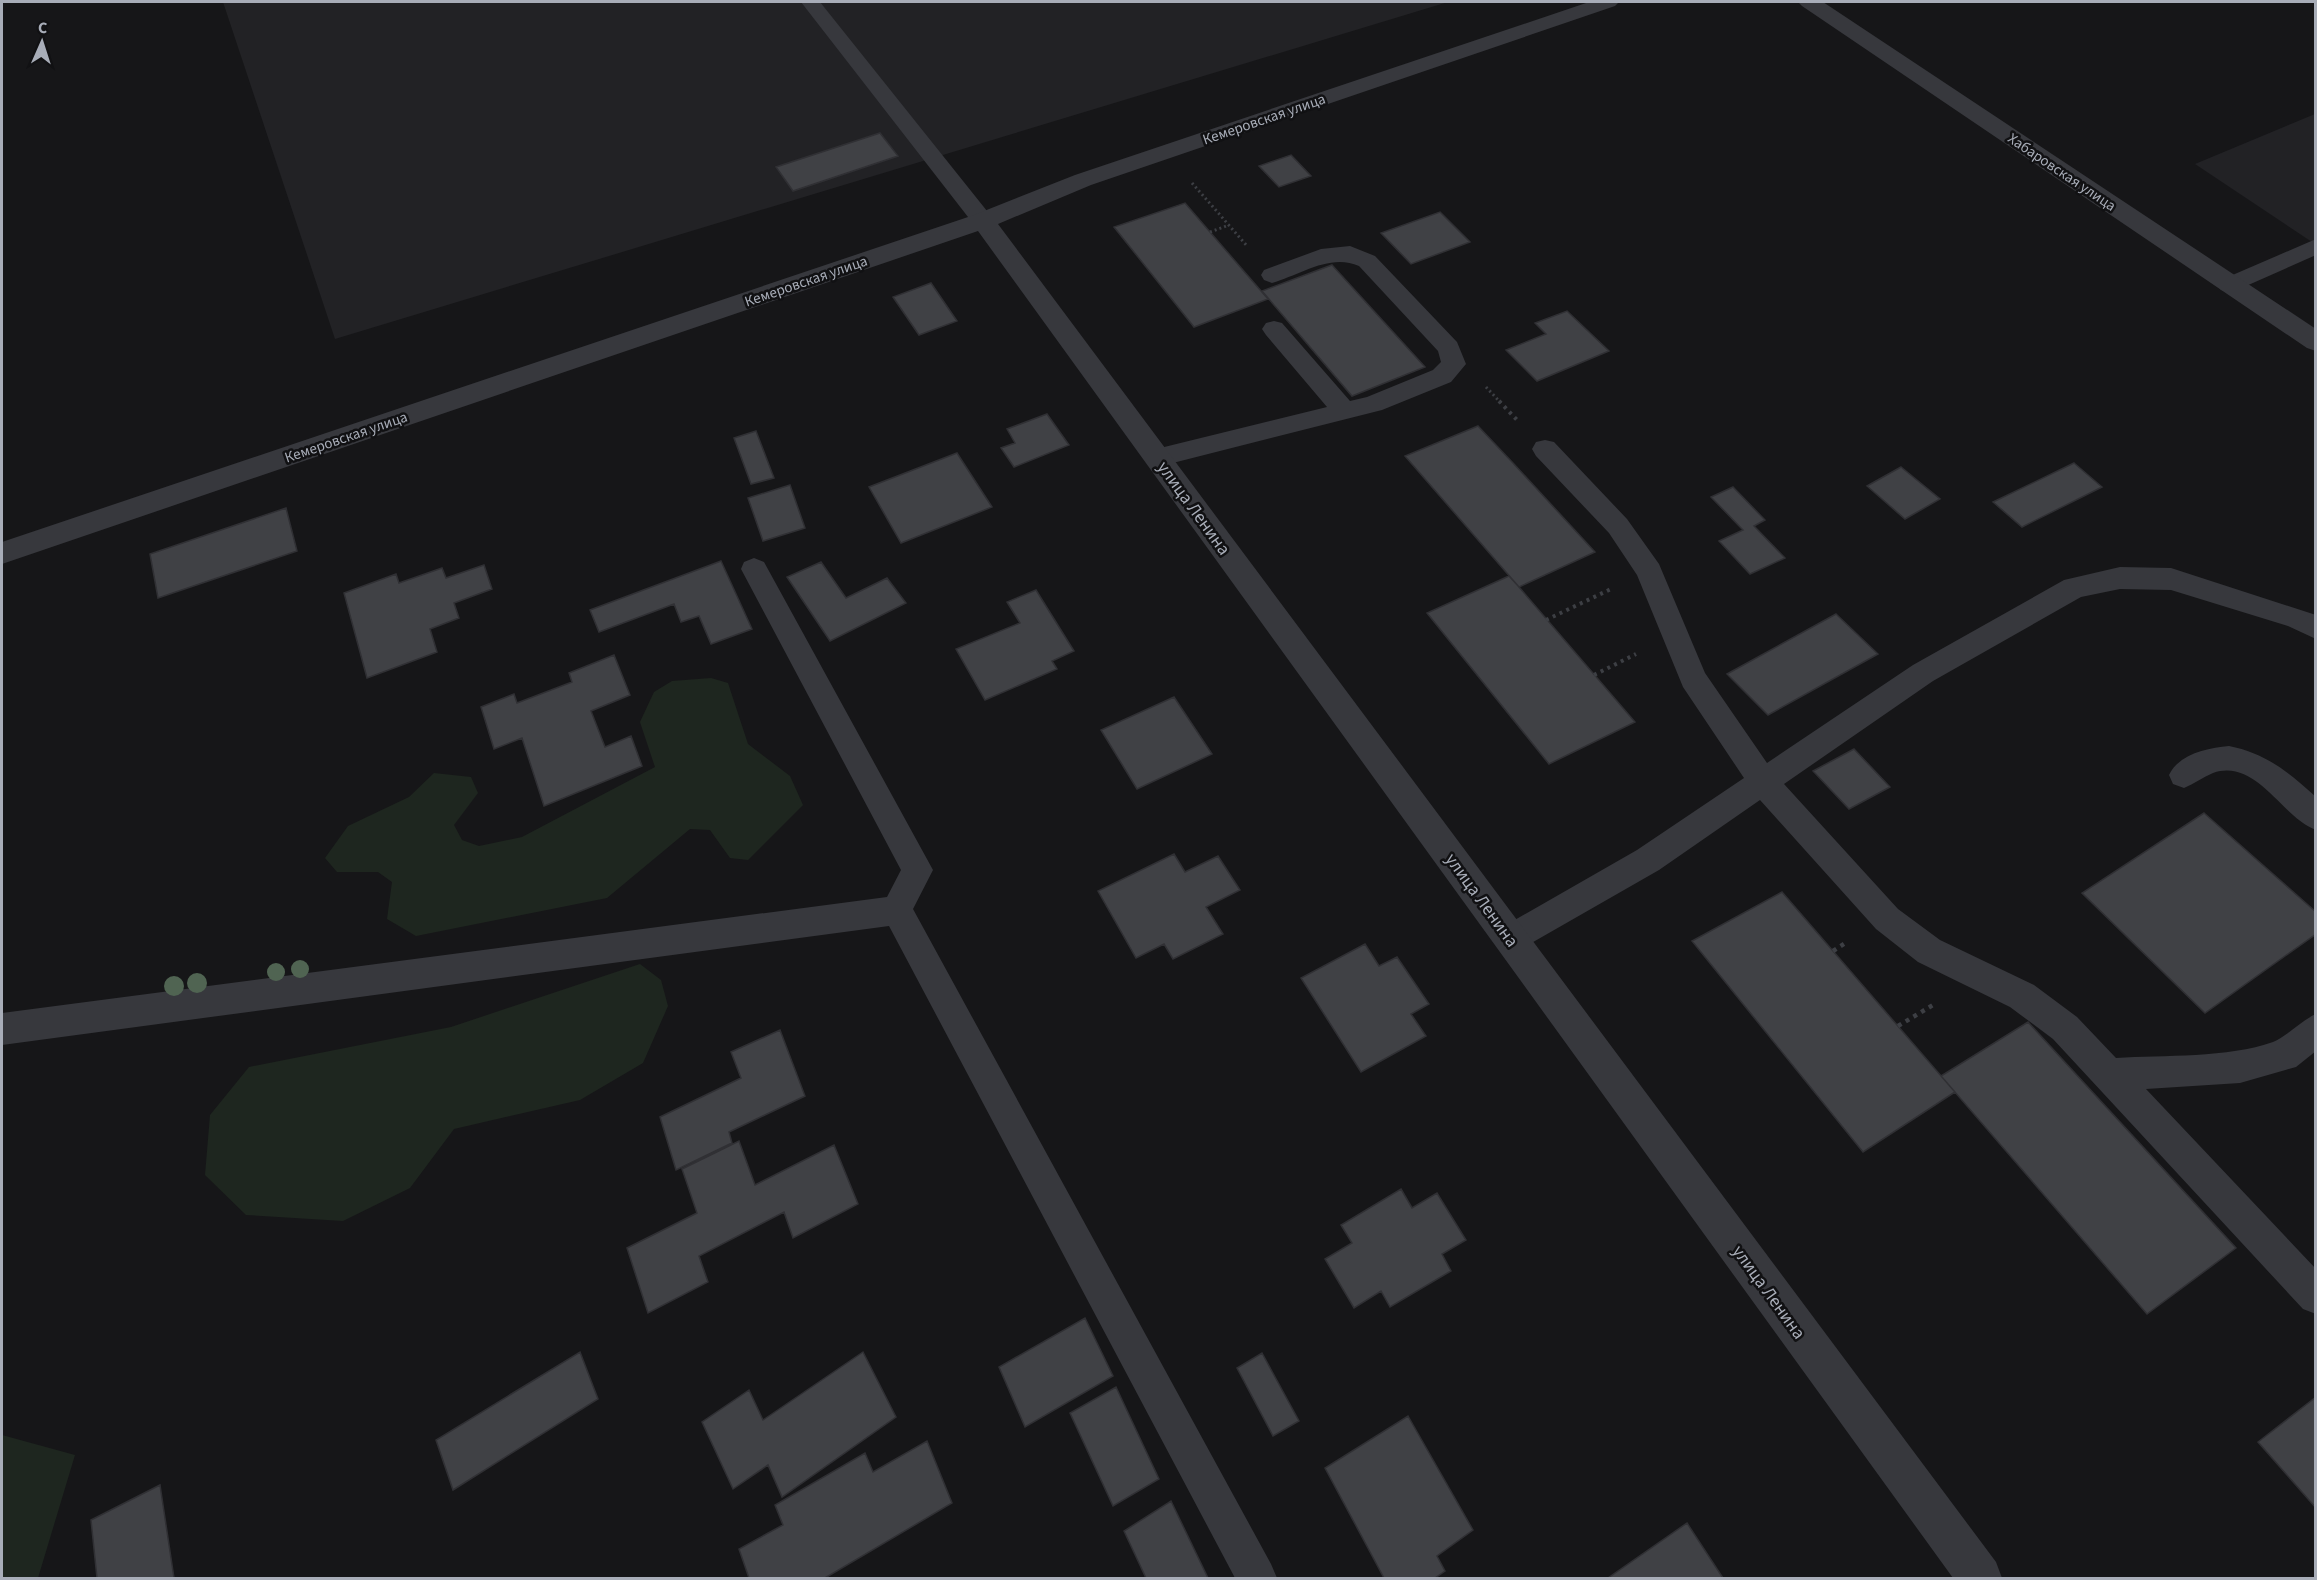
<svg xmlns="http://www.w3.org/2000/svg" width="2317" height="1580" font-family="'Source Sans 3',sans-serif">
	<style>
		.built { fill: #222225 }
		.green { fill: #1e261f }
		.building { fill: #404145; stroke: #303034; stroke-width: 1.5 }
		.lines { fill: none; stroke-linecap: round; stroke-linejoin: round }
		.path-far2 { stroke: #3d3f44; stroke-width: 3; stroke-dasharray: 2 3; stroke-linecap: butt }
		.path-far1 { stroke: #3d3f44; stroke-width: 4; stroke-dasharray: 3 4.5; stroke-linecap: butt }
		.path { stroke: #3d3f44; stroke-width: 4.5; stroke-dasharray: 4 5; stroke-linecap: butt }
		.lane { fill: #37383d; fill-rule: evenodd }
		.street { fill: #37383d; fill-rule: evenodd }
		.tree { fill: #506452 }
		.labels { text-anchor: middle; stroke-width: 5; stroke-linejoin: round; paint-order: stroke }
		.far-street-label { font-size: 15px; fill: #a8adb8; stroke: #111113 }
		.street-label { font-size: 18px; fill: #a8adb8; stroke: #111113 }
	</style>
	<rect width="100%" height="100%" fill="#161618"/>
	<path class="built" d="M223,2H1448L335,339Z
		M2315,114V244L2195,164Z"/>
	<path class="green" d="M711,678L728,683L748,744L790,776L803,805L748,860L730,858L710,830L690,829L607,898L416,936L387,919L392,882L378,872H337L325,858L348,826L409,797L434,773L471,777L478,793L454,825L462,840L479,846L522,837L655,767L640,722L654,692L672,681Z
		M640,964L661,980L668,1006L643,1063L580,1100L454,1129L410,1188L343,1221L246,1215L205,1175L210,1115L249,1067L451,1027Z
		M2,1435L75,1455L38,1578H2Z"/>
	<path class="building" d="M880,133L898,156L793,191L776,167Z
		M1291,155L1311,176L1279,187L1259,166Z
		M1185,203L1210,232L1268,299L1194,327L1114,227Z
		M1440,212L1470,242L1411,264L1381,233Z
		M1332,265L1425,367L1352,396L1262,291Z
		M931,283L957,321L919,335L893,297Z
		M1567,311L1609,351L1537,381L1506,350L1546,334L1535,323Z
		M1047,414L1069,445L1014,467L1001,448L1015,443L1007,429Z
		M1478,426L1513,463L1595,552L1519,587L1405,456Z
		M756,431L774,478L751,484L734,438Z
		M957,453L992,507L901,543L869,487Z
		M2074,463L2102,487L2022,527L1993,502Z
		M1901,467L1940,499L1905,519L1867,486Z
		M790,485L805,528L763,541L748,498Z
		M1733,487L1765,520L1754,526L1785,558L1750,574L1719,541L1743,530L1711,497Z
		M286,508L297,551L158,598L150,554Z
		M721,561L752,629L711,644L699,616L681,622L674,604L599,632L590,610Z
		M821,562L846,598L887,578L906,603L830,641L787,577Z
		M484,565L492,589L454,603L459,618L430,629L437,652L367,678L344,593L396,574L399,583L442,568L446,578Z
		M1509,576L1519,587L1635,722L1549,764L1427,613Z
		M1036,590L1074,651L1052,661L1057,669L985,700L956,649L1020,623L1007,602Z
		M1836,614L1878,654L1768,715L1727,674Z
		M614,655L630,695L591,711L605,747L631,736L642,766L544,806L522,738L494,749L481,707L514,694L517,703L572,682L569,673Z
		M1174,697L1212,754L1137,789L1101,730Z
		M1854,749L1890,787L1849,809L1813,771Z
		M2204,813L2316,912V934L2205,1013L2082,893Z
		M1174,854L1185,872L1218,856L1240,890L1206,907L1223,934L1173,959L1164,944L1136,958L1098,891Z
		M1782,892L1955,1092L1863,1152L1692,941Z
		M1365,944L1379,966L1397,957L1429,1004L1411,1014L1426,1036L1361,1072L1301,978Z
		M2028,1022L2236,1248L2147,1314L1941,1076Z
		M780,1030L805,1096L729,1132L732,1143L676,1170L660,1117L741,1078L731,1052Z
		M739,1141L755,1185L834,1145L858,1204L793,1238L784,1212L699,1256L708,1282L648,1313L627,1248L697,1213L682,1169Z
		M1401,1189L1412,1208L1437,1193L1466,1240L1442,1254L1451,1271L1390,1307L1381,1291L1354,1308L1325,1259L1352,1243L1341,1225Z
		M1085,1318L1113,1376L1025,1427L999,1367Z
		M580,1352L598,1399L453,1490L436,1440Z
		M863,1352L896,1417L782,1497L768,1465L733,1489L702,1422L749,1390L763,1420Z
		M1262,1353L1299,1421L1273,1436L1237,1368Z
		M1116,1387L1159,1479L1113,1506L1070,1413Z
		M2316,1397V1508L2258,1442Z
		M1408,1416L1473,1530L1437,1556L1445,1571L1435,1578H1384L1325,1468Z
		M927,1441L952,1503L825,1578H749L739,1549L783,1525L775,1505L865,1453L873,1472Z
		M160,1485L174,1578H97L91,1520Z
		M1171,1501L1208,1578H1146L1124,1531Z
		M1687,1523L1723,1578H1608Z"/>
	<g class="lines">
		<path class="path-far2" d="M1192,183L1248,247
			M1210,232L1229,225
			M1486,387L1501,403"/>
		<path class="path-far1" d="M1499,401L1518,421
			M1546,620L1611,589
			M1594,675L1636,654"/>
		<path class="path" d="M1833,951L1847,942
			M1898,1026L1933,1005"/>
		<path class="lane" d="M801,2H820L991,216L994,221L991,226L983,228L975,226Z
			M2316,239V255L2237,290L2229,293L2221,290L2217,285L2221,280Z
			M1350,246L1375,256L1457,342L1466,364L1451,382L1382,410L1157,467L1148,465L1144,458L1148,451L1327,407L1266,335L1262,329L1266,323L1274,321L1282,323L1350,401L1367,397L1433,370L1441,362L1438,351L1359,266C1330,253 1300,275 1272,283L1264,280L1261,275L1264,270L1321,249Z
			M1545,440L1554,442L1627,519L1659,564L1705,673L1767,763L1913,665L2064,580L2120,567L2171,568L2316,615V639L2288,626L2171,590L2120,589L2081,597L1933,681L1784,784L1898,909L1940,940L2034,985L2077,1017L2116,1058C2164,1055 2228,1058 2273,1042C2288,1036 2300,1021 2316,1014V1051L2296,1067L2240,1083L2146,1089L2316,1269V1314L2303,1309L2053,1039L2010,1007L1918,962L1876,929L1760,800L1659,870L1521,949L1510,954L1499,949L1494,939L1499,929L1637,850L1744,778L1683,687L1637,575L1609,533L1536,456L1532,449L1536,442Z
			M754,558L764,562L933,870L913,909L1271,1564L1277,1578H1235L889,926L2,1045V1013L887,897L901,870L741,569L744,562Z
			M2229,746C2265,753 2289,772 2316,797V830C2282,818 2257,758 2213,773C2203,777 2194,784 2184,788L2173,784L2169,775C2179,754 2207,748 2229,746Z"/>
		<path class="street" d="M1589,2H1619L1615,6L1091,185L998,224L1996,1562L2002,1578H1953L978,231L2,564V542L974,215L1075,175Z
			M1798,2H1823L2316,329V351L2307,348L1802,6Z"/>
	</g>
	<g class="tree">
		<circle cx="300" cy="969" r="9"/>
		<circle cx="276" cy="972" r="9"/>
		<circle cx="197" cy="983" r="10"/>
		<circle cx="174" cy="986" r="10"/>
	</g>
	<g class="labels">
		<g class="far-street-label">
			<text transform="translate(1264 119) rotate(-19)" y="5">Кемеровская улица</text>
			<text transform="translate(2062 172) rotate(34)" y="5">Хабаровская улица</text>
			<text transform="translate(806 281) rotate(-19)" y="5">Кемеровская улица</text>
			<text transform="translate(346 437) rotate(-19)" y="5">Кемеровская улица</text>
		</g>
		<g class="street-label">
			<text transform="translate(1194 508) rotate(54)" y="6">улица Ленина</text>
			<text transform="translate(1482 900) rotate(54)" y="6">улица Ленина</text>
			<text transform="translate(1769 1292) rotate(54)" y="6">улица Ленина</text>
		</g>
	</g>
	<rect width="2317" height="1580" fill="none" stroke="#a8adb8" stroke-width="6"/>
	<g transform="translate(42 42) rotate(3)" stroke="#111113" stroke-width="4.5" paint-order="stroke">
	<path d="M0-4.5L10 22L0 15L-10 22Z" fill="#a8adb8"/>
	<text y="-9" font-size="16" font-weight="bold" text-anchor="middle" fill="#a8adb8">С</text>
	</g>
</svg>
